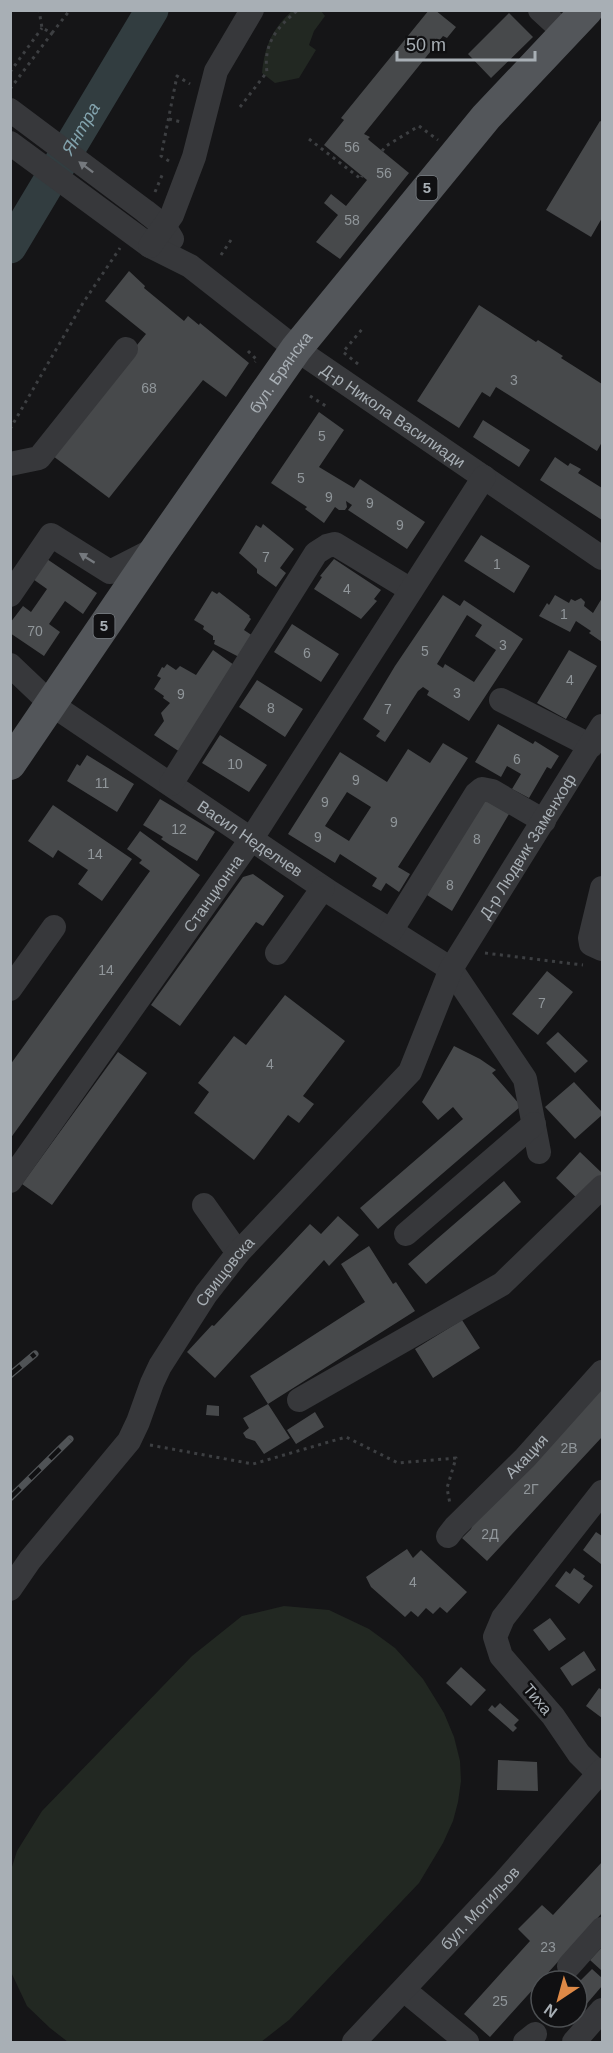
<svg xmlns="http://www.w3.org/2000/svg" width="613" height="2053" font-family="Helvetica,sans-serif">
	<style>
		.green { fill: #222822 }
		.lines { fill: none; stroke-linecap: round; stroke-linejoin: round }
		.river { stroke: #323d40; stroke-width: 33 }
		.building { fill: #47494b; fill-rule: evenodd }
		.path { stroke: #3d3f42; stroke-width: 3; stroke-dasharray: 3 4.5; stroke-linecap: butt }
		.minor { stroke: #37383b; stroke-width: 24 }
		.major { stroke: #53565a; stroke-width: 32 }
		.rail-casing { stroke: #505356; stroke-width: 7 }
		.rail { stroke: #101012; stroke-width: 4.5; stroke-dasharray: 14; stroke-linecap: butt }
		.oneway { fill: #75797e }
		.labels { text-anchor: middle; stroke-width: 5; stroke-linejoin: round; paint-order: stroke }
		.number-label { font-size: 14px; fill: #90969a }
		.shield { fill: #101012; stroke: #7a7f84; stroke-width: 1.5 }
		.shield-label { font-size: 15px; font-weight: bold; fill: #a8afb5 }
		.street-label { font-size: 16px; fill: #a8afb5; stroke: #101012 }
		.water-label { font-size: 18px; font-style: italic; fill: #83a3ad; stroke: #101012 }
	</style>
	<rect width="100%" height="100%" fill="#151517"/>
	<path class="green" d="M293,10L321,11L325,16L314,31L309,45L316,50L299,78L275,83L262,73C265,45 272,29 293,10Z
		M284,1606L329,1610L369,1629L395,1648L423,1679L444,1713L454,1737L460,1761L461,1781L458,1802L453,1821L443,1843L419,1883L289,2020L261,2042H68L50,2028L27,2006L11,1972V1870L17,1851L42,1811L192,1656L242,1616Z"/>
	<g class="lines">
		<path class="river" id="s1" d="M10,247L152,10"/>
	</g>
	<path class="building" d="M429,10H435L456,27L447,38L443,36L364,134L370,137L368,139L370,141L409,173L340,259L316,242L338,215L324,203L331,194L346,206L367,180L324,145L344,120L341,118Z
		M509,13L533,37L491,78L468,54Z
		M600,121L602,122V218L591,237L546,210Z
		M129,271L145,286L144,288L184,321L188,316L199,325L200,323L249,363L226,397L203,380L109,498L49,453L146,334L105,301Z
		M479,305L536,342L538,340L563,356L561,358L602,384V442L597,451L496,387L490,397L482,392L459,428L417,401Z
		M319,412L344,430L319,467L354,488L360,479L425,522L407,549L348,510L352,505L346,501L347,507L345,510H339L335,507L324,523L305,509L307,507L271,483Z
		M483,420L530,450L519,467L473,437Z
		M555,457L568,466L570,463L581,469L578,473L602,488V520L540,480Z
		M263,524L294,549L280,568L286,573L276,587L257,573V569L239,553L256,525L261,528Z
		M481,535L530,566L514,593L464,561Z
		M44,557L97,593L83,614L65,601L49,624L60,632L44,656L10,633V623L23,606L31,612L47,589L30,577Z
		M334,559L381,590L374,599L377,601L361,619L314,589L322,577L320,576Z
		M212,591L217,594L219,592L250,616L249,617L251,619L244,630L253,636L239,657L214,644L215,640H213V636L203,629L204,626L194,620Z
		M443,595L460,606L464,600L523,639L469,721L427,695L429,691L423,687L418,691L385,742L376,736L380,731L363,719L395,666ZM467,615L482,625L475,636L496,650L474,682L445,664L443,668L437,664Z
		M555,595L569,603L571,599L575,601L581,598L585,602L584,606L593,613L602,598V642L589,633L591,631L576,621L570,632L539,616L547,603L549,605Z
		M292,624L339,654L321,682L274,652Z
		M213,650L234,665L180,752L154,735L164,721L161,713L170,703L163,698L164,696L154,689L161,678L157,676L162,667L164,668L167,664L176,670L180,666L196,675Z
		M569,650L597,666L566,719L537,703Z
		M257,680L303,709L285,737L239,707Z
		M498,724L533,744L535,741L559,756L551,769L547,767L529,798L512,789L521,774L507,766L501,777L475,762Z
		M220,735L267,765L249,792L202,763Z
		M443,743L468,758L398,867L410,874L399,892L386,883L381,891L372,886L377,878L340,854L335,863L288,834L340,752L387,782L408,749L430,763ZM347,792L371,807L349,841L325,826Z
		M87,755L134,784L117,812L67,781L77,764L80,766Z
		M160,799L215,832L197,861L170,845L161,839L163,837L143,825Z
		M483,799L509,814L452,911L427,895Z
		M53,805L132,859L102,901L78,884L88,870L58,850L53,858L28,841Z
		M140,831L200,875L10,1139V1065L150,871L139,863L142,860L127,849Z
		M253,874L284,896L263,926L256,922L180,1026L151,1005L243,877Z
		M547,971L573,992L538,1035L512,1014Z
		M285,995L345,1041L303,1096L314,1104L299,1123L288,1115L254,1160L194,1113L209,1092L198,1083L234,1036L246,1045Z
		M558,1032L588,1061L575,1073L546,1043Z
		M454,1046L480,1059L496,1070L492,1073L521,1106L378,1229L360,1208L463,1119L453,1107L438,1120L422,1102Z
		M118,1052L147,1073L52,1205L22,1184Z
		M574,1082L602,1112V1115L575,1139L545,1107Z
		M580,1152L602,1173V1183L583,1204L556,1178Z
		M504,1181L521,1202L426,1284L408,1264Z
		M338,1216L359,1235L329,1266L324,1260L215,1378L187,1352L212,1325L214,1326L310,1224L321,1234Z
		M369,1246L393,1284L396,1282L415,1311L268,1404L250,1376L365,1302L341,1264Z
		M462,1320L480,1348L433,1378L415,1349Z
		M602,1384V1437L487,1561L462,1538L471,1529L475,1520Z
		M268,1404L290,1438L264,1454L255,1441L246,1438L243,1433L249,1428L243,1418Z
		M207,1405L219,1406V1416L206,1415Z
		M315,1412L324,1427L296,1444L287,1430Z
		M596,1532L602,1536L601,1564L583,1550Z
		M407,1549L413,1558L421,1550L467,1592L447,1613L440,1607L433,1614L426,1608L418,1617L411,1611L405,1617L371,1587L366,1577Z
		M574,1568L585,1576L583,1579L593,1586L579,1604L555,1586L566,1571L570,1574Z
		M550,1618L566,1639L549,1651L533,1630Z
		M584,1651L596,1670L572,1686L560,1668Z
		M461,1667L486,1690L471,1706L446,1683Z
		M599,1688L602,1690V1718L586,1706Z
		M500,1703L519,1720L514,1725L517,1728L513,1732L488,1710L492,1705L495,1708Z
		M498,1760L537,1762L538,1791L497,1790Z
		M602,1862V1913L490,2037L464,2014L530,1941L518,1929L542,1905L553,1915Z
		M602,1947V1971L590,1960Z
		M592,1969L602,1978V1986L584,2007L577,2000V1984Z"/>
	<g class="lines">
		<path class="path" d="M52,33L70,10
			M10,72L42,28
			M10,89L52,33L42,28L39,10
			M240,107L267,72C263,44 277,27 298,10
			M169,119L181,122
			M309,139L361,179L362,176
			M382,151L386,146L419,126L438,140
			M169,161L161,156L177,76L190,84
			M155,192L163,173
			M221,255L233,237
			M248,351L257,360L255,362
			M358,364L343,352L363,328
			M310,396L329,408
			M10,429L83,303L120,248
			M485,953L583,965
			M150,1445L253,1464L346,1437L398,1463L456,1458L447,1488L450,1504"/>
		<g class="minor">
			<path d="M540,10L565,33"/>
			<path d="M10,110L145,211L164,226L172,239"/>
			<path id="s2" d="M10,143L150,246L190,266L296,349L602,558"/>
			<path d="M150,246L172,215L194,157L216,71L252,10"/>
			<path d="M10,464L39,458L126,349"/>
			<path d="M10,595L51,535L110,572L157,548"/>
			<path id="s3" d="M10,665L51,704L331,893L451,969L525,1079L539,1152"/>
			<path d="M501,700L591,746"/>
			<path d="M171,784L316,553L327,546L335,544L411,590"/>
			<path d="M602,888L590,938L591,944L602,949"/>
			<path d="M391,931L476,794L482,789L492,791L544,821"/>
			<path d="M277,953L323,888"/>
			<path d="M10,989L54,927"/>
			<path id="s4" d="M10,1181L252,838L484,477"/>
			<path d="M204,1205L238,1253"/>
			<path d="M406,1234L534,1124"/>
			<path d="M299,1400L502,1284L602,1187"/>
			<path id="s5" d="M448,1536L455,1527L525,1458L602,1372"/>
			<path id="s6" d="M10,1589L30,1560L129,1441L138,1422L152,1383L160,1366L206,1294L238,1253L410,1072L451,969L602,726"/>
			<path d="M599,1774L579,1754L553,1716L501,1656L495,1637L503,1618L602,1492"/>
			<path d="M569,1966L602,1929"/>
			<path d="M404,1990L467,2042"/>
			<path id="s7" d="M354,2042L504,1882L602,1770"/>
			<path d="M525,2042L535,2034"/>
			<path d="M574,2042L602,2010"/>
		</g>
		<path class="major" id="s8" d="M10,764L157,548L296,349L486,117L587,10"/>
		<g class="rail-casing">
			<path id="rail" d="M10,1375L35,1354
				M10,1498L70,1439"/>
		</g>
		<use href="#rail" class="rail"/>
	</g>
	<defs><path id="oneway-solid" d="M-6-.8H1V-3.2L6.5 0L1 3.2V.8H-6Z" transform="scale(1.5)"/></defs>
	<g class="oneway">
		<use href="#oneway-solid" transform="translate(86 167) rotate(-143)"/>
		<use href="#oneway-solid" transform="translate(87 558) rotate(-148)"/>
	</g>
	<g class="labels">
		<g class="number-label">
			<text x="352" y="152">56</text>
			<text x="384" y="178">56</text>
			<text x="352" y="225">58</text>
			<text x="514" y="385">3</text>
			<text x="149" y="393">68</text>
			<text x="322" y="441">5</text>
			<text x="301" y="483">5</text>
			<text x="329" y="502">9</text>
			<text x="370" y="508">9</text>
			<text x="400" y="530">9</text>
			<text x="266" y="562">7</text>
			<text x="497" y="569">1</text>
			<text x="347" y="594">4</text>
			<text x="564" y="619">1</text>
			<text x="35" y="636">70</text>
			<text x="503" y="650">3</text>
			<text x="425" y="656">5</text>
			<text x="307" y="658">6</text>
			<text x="570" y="685">4</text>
			<text x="457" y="698">3</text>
			<text x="181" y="699">9</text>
			<text x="271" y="713">8</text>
			<text x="388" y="714">7</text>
			<text x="517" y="764">6</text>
			<text x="235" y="769">10</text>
			<text x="356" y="785">9</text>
			<text x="102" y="788">11</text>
			<text x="325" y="807">9</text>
			<text x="394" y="827">9</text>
			<text x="179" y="834">12</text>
			<text x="318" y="842">9</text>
			<text x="477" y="844">8</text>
			<text x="95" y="859">14</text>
			<text x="450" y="890">8</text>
			<text x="106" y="975">14</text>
			<text x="542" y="1008">7</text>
			<text x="270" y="1069">4</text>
			<text x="569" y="1453">2В</text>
			<text x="531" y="1494">2Г</text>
			<text x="490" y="1539">2Д</text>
			<text x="413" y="1587">4</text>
			<text x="548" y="1952">23</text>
			<text x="500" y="2006">25</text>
		</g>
		<g class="shield">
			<rect x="416.5" y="176" width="21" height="24" rx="4.5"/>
			<rect x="93.5" y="614" width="21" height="24" rx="4.5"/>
		</g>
		<g class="shield-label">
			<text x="427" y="193">5</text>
			<text x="104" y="631">5</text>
		</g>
		<g class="street-label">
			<text dy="6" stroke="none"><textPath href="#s8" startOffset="476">бул. Брянска</textPath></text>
			<text dy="6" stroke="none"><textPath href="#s2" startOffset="471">Д-р Никола Василиади</textPath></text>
			<text dy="6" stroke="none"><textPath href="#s3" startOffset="297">Васил Неделчев</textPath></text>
			<text dy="6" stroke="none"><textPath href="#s6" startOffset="914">Д-р Людвик Заменхоф</textPath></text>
			<text dy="6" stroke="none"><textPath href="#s4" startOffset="352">Станционна</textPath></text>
			<text dy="6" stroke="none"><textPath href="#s6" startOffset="386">Свищовска</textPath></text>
			<text dy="6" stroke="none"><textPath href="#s5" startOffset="112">Акация</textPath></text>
			<text transform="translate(538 1699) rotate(50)" y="6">Тиха</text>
			<text dy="6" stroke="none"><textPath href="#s7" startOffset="184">бул. Могильов</textPath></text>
		</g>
		<g class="water-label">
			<text dy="6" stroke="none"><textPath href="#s1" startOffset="138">Янтра</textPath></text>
		</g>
	</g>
	<rect width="613" height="2053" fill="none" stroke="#a8afb5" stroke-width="24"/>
	<g transform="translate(559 1999) rotate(216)"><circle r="28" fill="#101012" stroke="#4d5053" stroke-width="1.5"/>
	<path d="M0-4.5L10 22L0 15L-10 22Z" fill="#de8946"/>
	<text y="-9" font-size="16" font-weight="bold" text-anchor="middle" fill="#a8afb5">N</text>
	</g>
	<path d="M397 51v9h138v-9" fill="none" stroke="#a8afb5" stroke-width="3"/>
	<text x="406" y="51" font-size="18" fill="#a8afb5" stroke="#101012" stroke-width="4.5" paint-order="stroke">50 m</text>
</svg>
